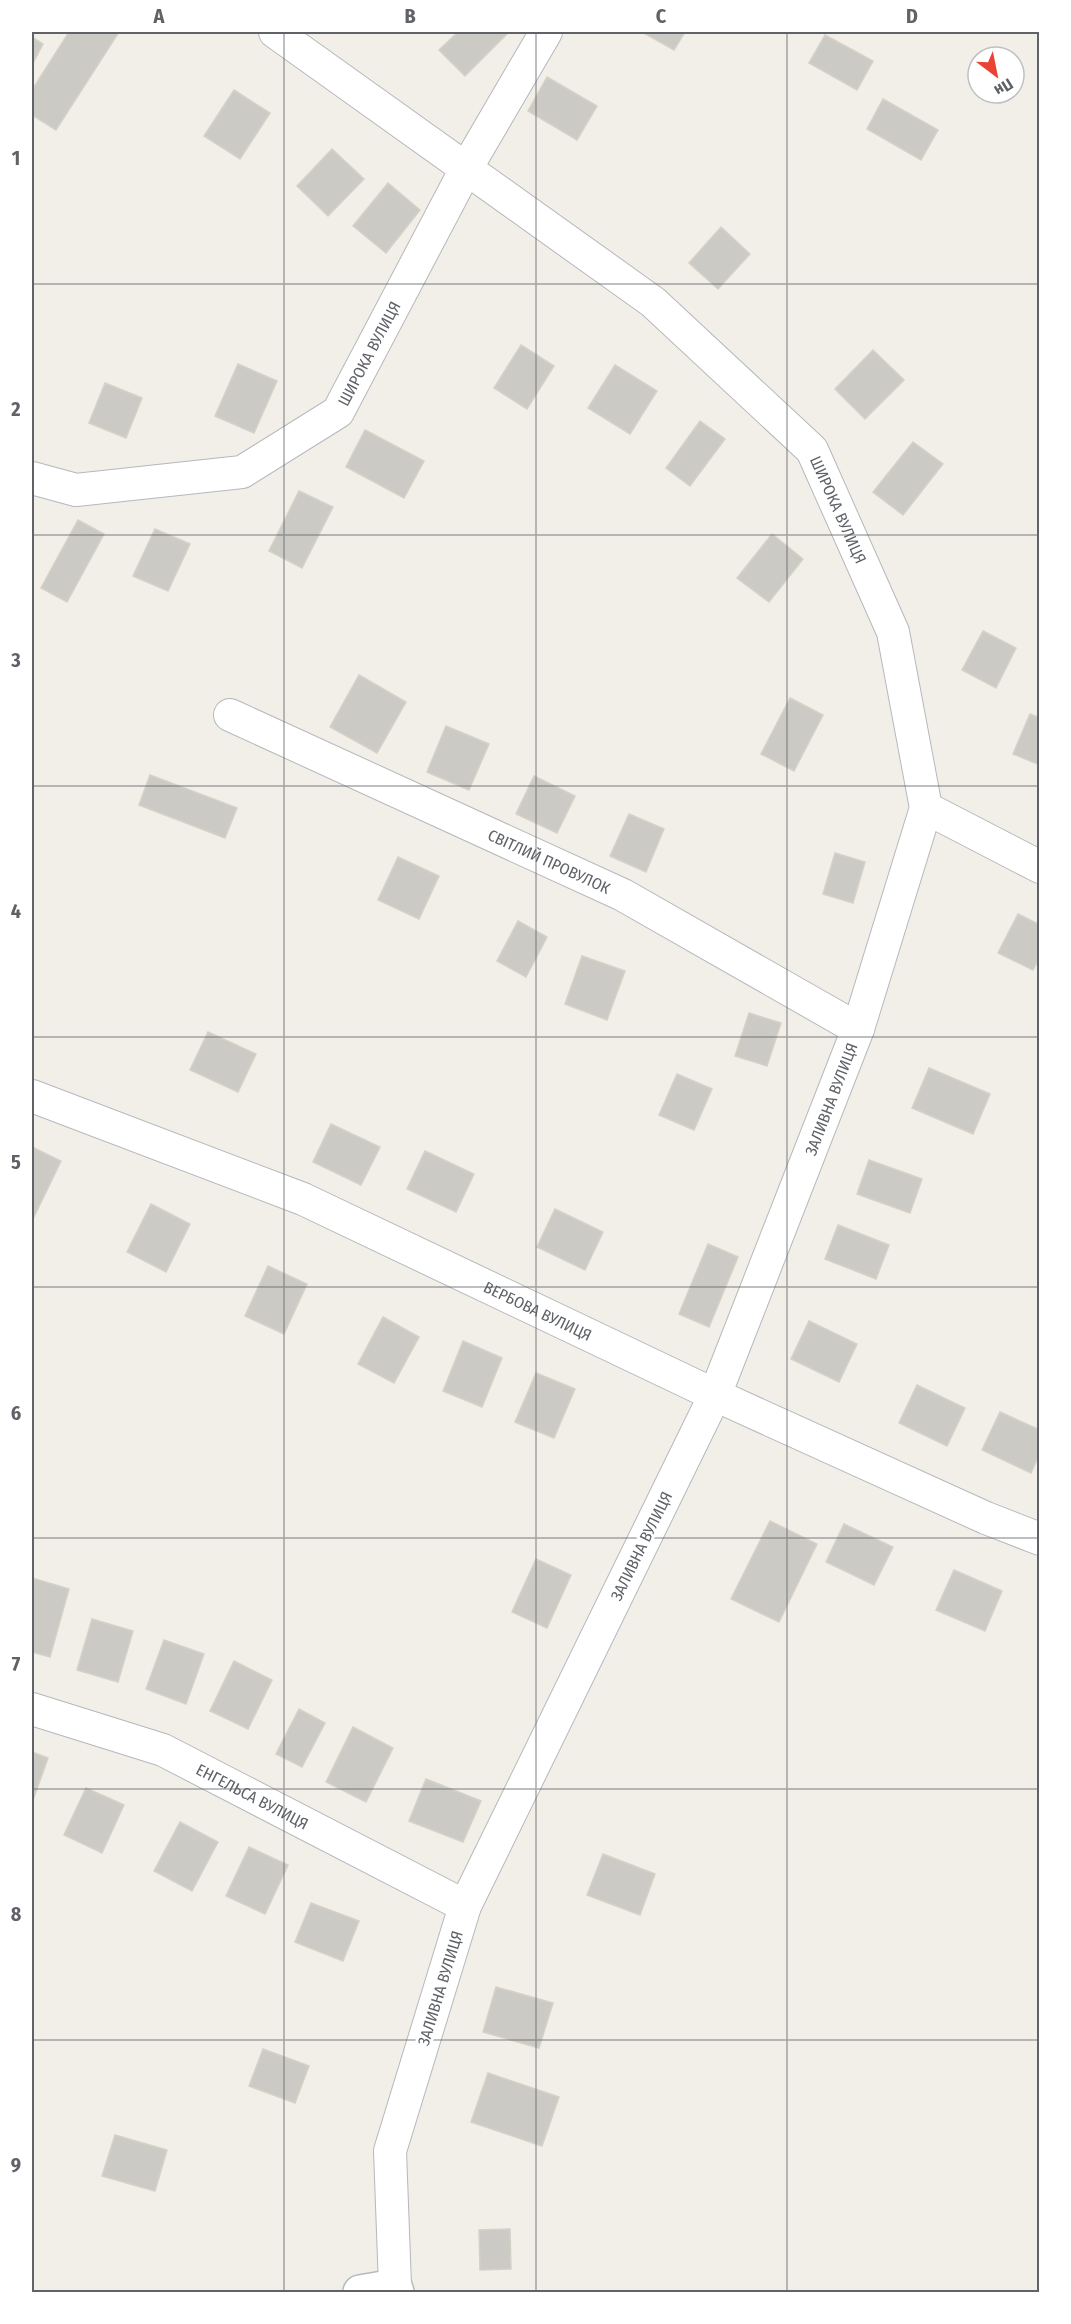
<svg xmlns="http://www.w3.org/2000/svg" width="1071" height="2324" font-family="'Fira Sans Condensed',sans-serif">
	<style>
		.building { fill: #cccac5; stroke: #d6d1c6; stroke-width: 1.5 }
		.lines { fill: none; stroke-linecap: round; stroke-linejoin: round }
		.street-casing { stroke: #b5b8bc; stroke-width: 34 }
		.secondary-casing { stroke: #b6babf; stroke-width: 36 }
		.street { stroke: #fff; stroke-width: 32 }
		.secondary { stroke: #fff; stroke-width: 33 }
		.grid { fill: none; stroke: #5f6368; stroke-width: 1.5; stroke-opacity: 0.55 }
		.labels { text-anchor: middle; stroke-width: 6; stroke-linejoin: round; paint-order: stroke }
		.street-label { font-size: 16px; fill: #5f6368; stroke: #fff }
		.neatline { fill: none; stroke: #5f6368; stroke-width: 2 }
		.grid-label { font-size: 20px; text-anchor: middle; font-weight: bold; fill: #5f6368 }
	</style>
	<rect width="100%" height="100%" fill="#f1efe8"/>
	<path class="building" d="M69,32H119L56,130L32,115V90Z
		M458,32H509L465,76L439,50Z
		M642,32H685L674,50Z
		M825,35L873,61L857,90L809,63Z
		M32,37L43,44L32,65Z
		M547,77L597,106L577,140L528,111Z
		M234,90L270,113L240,159L204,136Z
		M883,99L938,130L921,160L867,129Z
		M332,149L364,179L328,216L297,186Z
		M388,183L420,210L386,253L353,226Z
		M721,227L750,254L718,289L689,263Z
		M521,345L554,366L527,409L494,388Z
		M873,350L904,380L865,419L835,389Z
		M238,364L277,381L254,433L215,416Z
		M615,365L657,391L630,434L588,408Z
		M105,383L142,398L126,438L89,423Z
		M700,421L725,439L690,486L666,468Z
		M365,430L424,461L404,498L346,467Z
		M913,442L943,464L903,515L873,492Z
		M299,491L333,507L302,568L269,551Z
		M78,520L104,534L67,602L41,588Z
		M155,529L190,544L168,591L133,576Z
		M772,534L803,559L769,602L737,578Z
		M983,631L1016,648L996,688L962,670Z
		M359,675L406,702L377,753L330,727Z
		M790,698L823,715L794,771L761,754Z
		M1030,714L1040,718V765L1013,754Z
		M446,726L489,744L469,790L427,772Z
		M150,775L237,808L225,838L139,805Z
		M534,776L575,796L557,833L516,814Z
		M629,814L664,829L646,872L610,856Z
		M835,853L865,862L853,903L823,894Z
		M398,857L439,876L419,919L378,900Z
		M1018,914L1040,925V957L1033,970L998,953Z
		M518,921L547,937L526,977L497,961Z
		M582,956L625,971L607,1020L565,1004Z
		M749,1013L781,1023L767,1066L735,1056Z
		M208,1032L256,1054L238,1092L190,1070Z
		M929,1068L990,1094L973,1134L912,1108Z
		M677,1074L712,1089L694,1130L659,1115Z
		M331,1124L380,1147L361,1185L313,1162Z
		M32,1147L61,1161L33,1219L32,1218Z
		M425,1151L474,1174L456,1212L407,1189Z
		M869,1160L922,1179L910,1213L857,1194Z
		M151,1204L190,1224L166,1272L127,1252Z
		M555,1209L603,1232L585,1270L537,1247Z
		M838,1225L889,1245L876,1279L825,1259Z
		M708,1244L738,1257L709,1327L679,1314Z
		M268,1266L307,1284L284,1334L245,1316Z
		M383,1317L419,1337L394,1383L358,1364Z
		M809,1321L857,1344L839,1382L791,1359Z
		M463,1341L502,1358L482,1407L443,1391Z
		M536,1373L575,1389L554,1438L515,1422Z
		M917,1385L965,1408L947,1446L899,1423Z
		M1000,1412L1040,1430V1453L1031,1473L982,1450Z
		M770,1521L817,1544L779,1622L731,1599Z
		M844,1524L893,1547L874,1585L826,1562Z
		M536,1559L571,1575L547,1628L512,1612Z
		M954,1570L1002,1591L985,1631L936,1610Z
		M32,1578L69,1589L50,1657L32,1652Z
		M92,1619L133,1631L118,1682L77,1670Z
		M164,1640L204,1654L186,1704L146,1689Z
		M234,1661L272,1680L248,1729L210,1711Z
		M299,1709L325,1723L302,1767L276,1754Z
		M353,1727L393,1748L366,1802L326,1782Z
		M32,1752L48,1758L32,1803Z
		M426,1779L481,1801L463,1842L409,1821Z
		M86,1788L124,1805L102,1853L64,1835Z
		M180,1822L218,1842L192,1891L154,1871Z
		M249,1847L288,1865L265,1914L226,1896Z
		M603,1854L655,1874L640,1915L587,1895Z
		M311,1903L359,1921L343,1961L295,1942Z
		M496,1987L553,2003L539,2048L483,2032Z
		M263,2049L309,2066L295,2103L249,2086Z
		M488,2073L559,2097L542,2146L471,2122Z
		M115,2135L167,2150L155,2191L102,2176Z
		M510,2229L511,2269L480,2270L479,2230Z"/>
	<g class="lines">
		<g class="street-casing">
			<g id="street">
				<path id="s1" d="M275,32L653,302L812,450L893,632L926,808L858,1029L715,1395L465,1906L390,2151L395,2286"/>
				<path id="s2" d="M32,478L76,490L242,472L338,412L467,167L546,32"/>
				<path id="s3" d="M230,715L623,895L858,1029"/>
				<path d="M926,808L1040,867"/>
				<path id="s4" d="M32,1096L303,1199L715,1395L986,1518L1040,1539"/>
				<path id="s5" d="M32,1709L163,1750L465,1906"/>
			</g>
		</g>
		<g class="secondary-casing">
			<path id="secondary" d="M360,2292L395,2286L397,2292"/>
		</g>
		<use href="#street" class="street"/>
		<use href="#secondary" class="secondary"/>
	</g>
	<path class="grid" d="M284,32V2292M536,32V2292M787,32V2292M32,284H1040M32,535H1040M32,786H1040M32,1037H1040M32,1287H1040M32,1538H1040M32,1789H1040M32,2040H1040"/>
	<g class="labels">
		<g class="street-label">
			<text dy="6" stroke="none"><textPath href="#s2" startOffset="392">ШИРОКА ВУЛИЦЯ</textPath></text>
			<text dy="6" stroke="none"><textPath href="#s1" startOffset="747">ШИРОКА ВУЛИЦЯ</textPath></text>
			<text dy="6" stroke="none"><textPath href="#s3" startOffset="351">СВІТЛИЙ ПРОВУЛОК</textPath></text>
			<text transform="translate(831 1099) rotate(-69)" y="6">ЗАЛИВНА ВУЛИЦЯ</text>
			<text dy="6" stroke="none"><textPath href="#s4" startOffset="550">ВЕРБОВА ВУЛИЦЯ</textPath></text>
			<text transform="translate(641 1546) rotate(-64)" y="6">ЗАЛИВНА ВУЛИЦЯ</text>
			<text dy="6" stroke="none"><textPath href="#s5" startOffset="238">ЕНГЕЛЬСА ВУЛИЦЯ</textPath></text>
			<text transform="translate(440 1988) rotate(-73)" y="6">ЗАЛИВНА ВУЛИЦЯ</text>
		</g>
	</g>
	<rect width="1071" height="2324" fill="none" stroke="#ffffff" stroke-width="66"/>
	<g transform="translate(996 75) rotate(148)"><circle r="28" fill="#ffffff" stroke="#bfc1c3" stroke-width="1.5"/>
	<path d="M0-4.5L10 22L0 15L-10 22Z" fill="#ea4335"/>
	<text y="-9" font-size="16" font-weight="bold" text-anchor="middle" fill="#5f6368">Пн</text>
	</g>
	<rect x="33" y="33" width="1005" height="2258" class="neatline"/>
	<g class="grid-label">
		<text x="159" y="23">A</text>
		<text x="410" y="23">B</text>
		<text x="661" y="23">C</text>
		<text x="912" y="23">D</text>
		<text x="16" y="165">1</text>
		<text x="16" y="416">2</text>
		<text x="16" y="667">3</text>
		<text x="16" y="918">4</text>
		<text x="16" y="1169">5</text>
		<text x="16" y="1420">6</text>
		<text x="16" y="1671">7</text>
		<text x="16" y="1921">8</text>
		<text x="16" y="2172">9</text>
	</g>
</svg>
